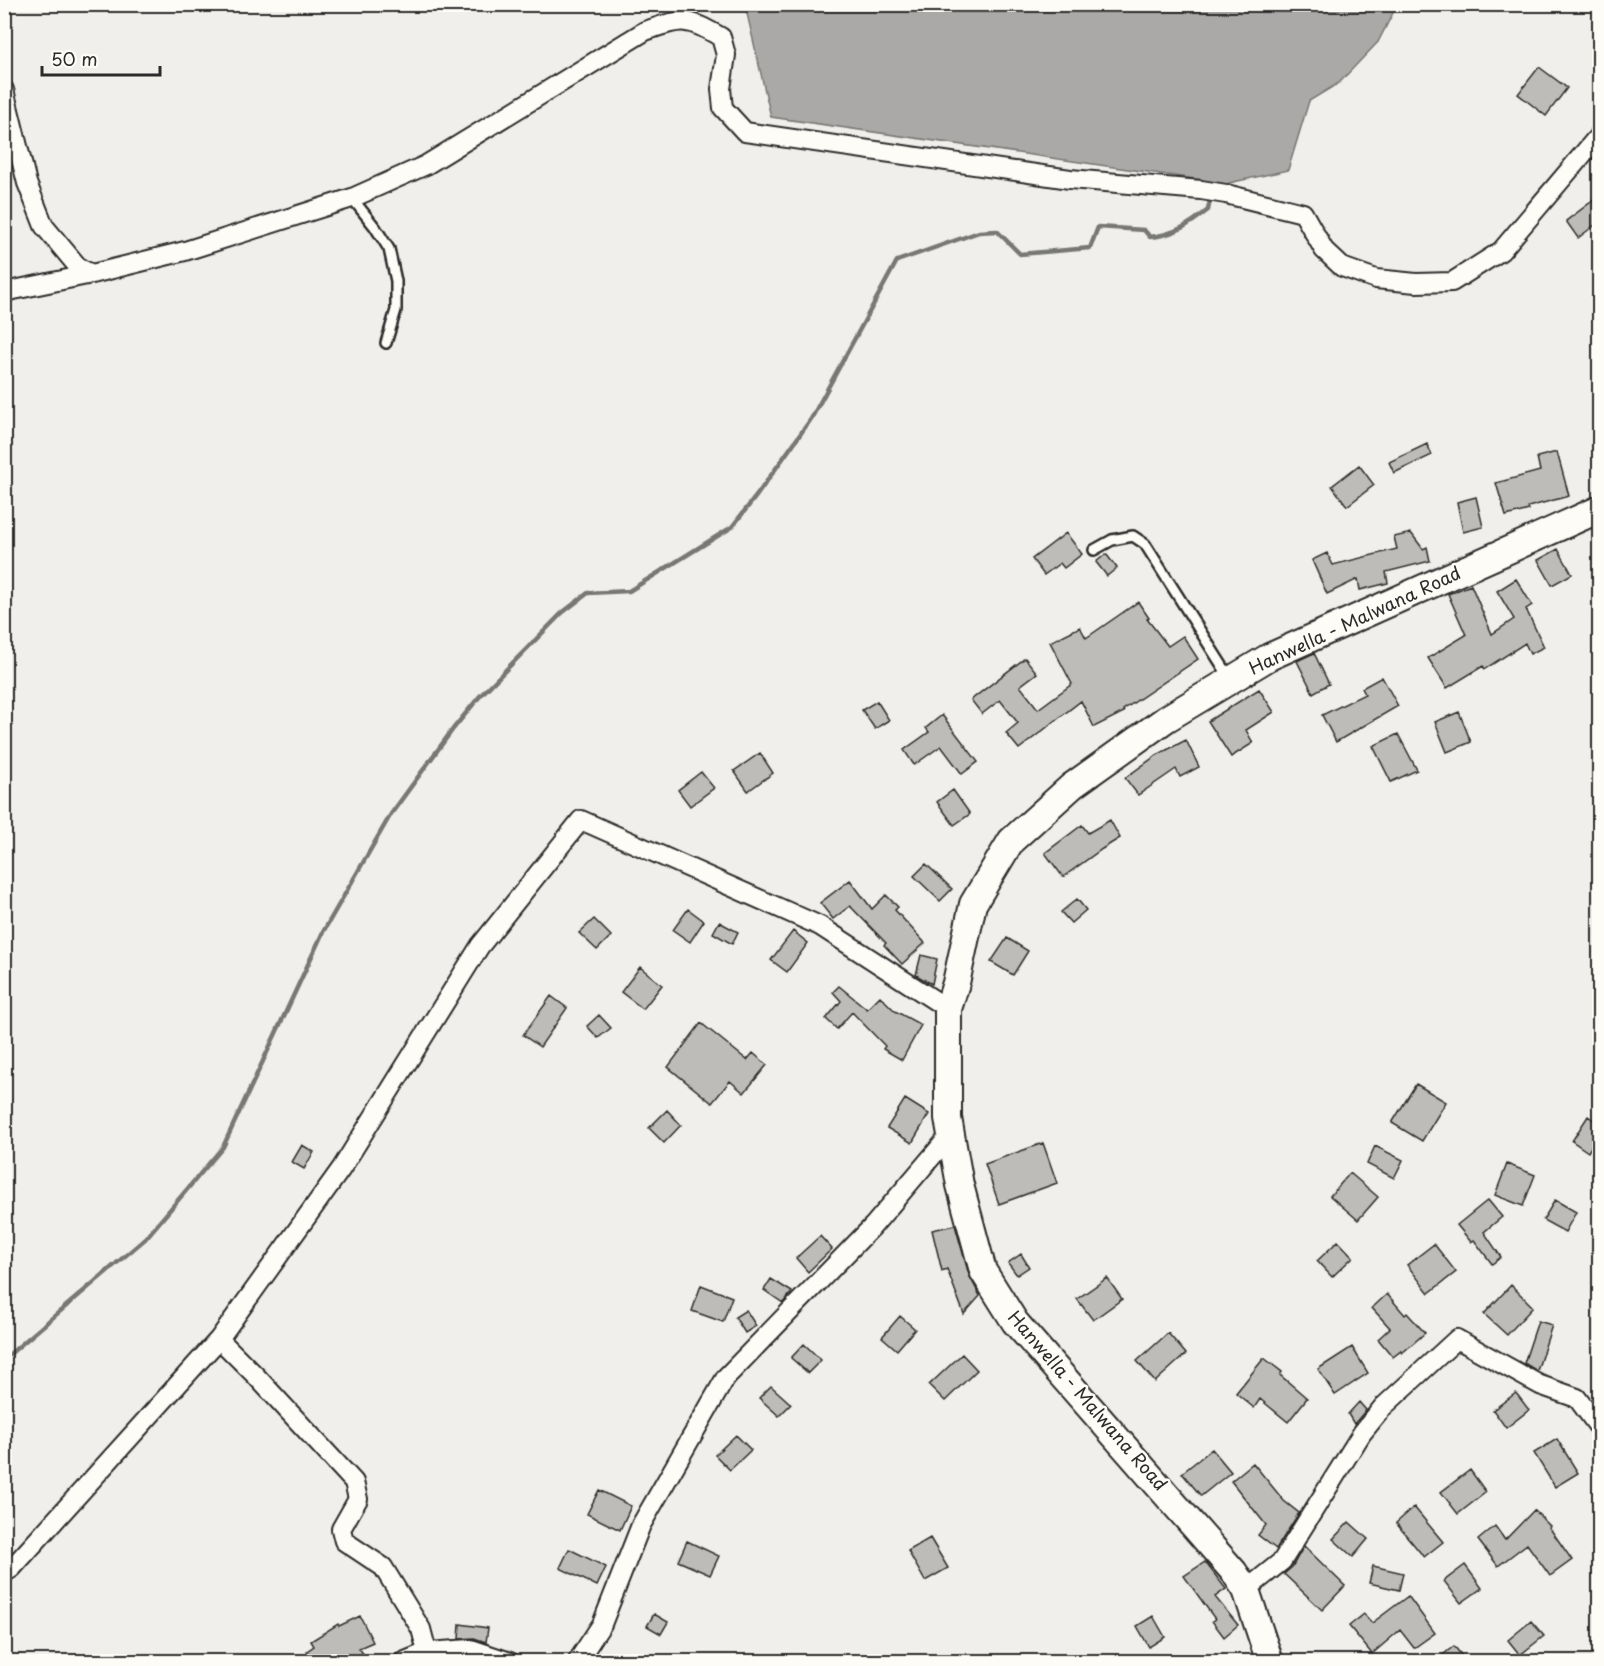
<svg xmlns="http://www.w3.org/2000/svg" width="1604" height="1666" font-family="'Playpen Sans',sans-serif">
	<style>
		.water { fill: #aaa9a7; stroke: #777775; stroke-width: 1.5 }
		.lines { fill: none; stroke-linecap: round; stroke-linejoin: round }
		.stream { stroke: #777775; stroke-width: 4.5 }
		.building { fill: #bdbcb8; stroke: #2b2b2b; stroke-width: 1.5 }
		.lane-casing { stroke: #2b2b2b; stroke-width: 14 }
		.street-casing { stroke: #2b2b2b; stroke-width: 22 }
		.secondary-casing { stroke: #2b2b2b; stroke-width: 30 }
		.lane { stroke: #fdfcf7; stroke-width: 9 }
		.street { stroke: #fdfcf7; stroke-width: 18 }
		.secondary { stroke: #fdfcf7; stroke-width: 26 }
		.labels { text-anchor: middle; stroke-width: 5; stroke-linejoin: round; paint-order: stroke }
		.street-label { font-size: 18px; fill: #2b2b2b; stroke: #fdfcf7 }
	</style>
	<rect width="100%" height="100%" fill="#f0efeb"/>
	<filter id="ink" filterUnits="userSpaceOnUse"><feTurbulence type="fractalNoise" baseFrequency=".0167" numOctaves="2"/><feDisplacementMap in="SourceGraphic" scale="12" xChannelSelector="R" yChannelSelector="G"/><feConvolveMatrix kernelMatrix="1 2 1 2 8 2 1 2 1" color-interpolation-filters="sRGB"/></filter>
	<g filter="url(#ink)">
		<path class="water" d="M745,5H1397L1378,42L1339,83L1309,101L1288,170L1229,183L1226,194L1201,190L1202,180L771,117Z"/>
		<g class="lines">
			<path class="stream" d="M4,1359L145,1239L223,1147L323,932L391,814L453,729L480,696L562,613L588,593L629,591L732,527L757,495L811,419L897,261L979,232L997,231L1020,254L1090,248L1098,227L1144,230L1150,237C1174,235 1189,225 1208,210L1211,195"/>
		</g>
		<path class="building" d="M1539,67L1567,88L1546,116L1518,94Z
			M1599,196V222L1578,238L1566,221Z
			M1427,444L1432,455L1394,473L1389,462Z
			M1557,452L1569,496L1528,507L1529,510L1506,516L1496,483L1540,471L1537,457Z
			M1359,465L1374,485L1347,506L1332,486Z
			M1476,497L1483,527L1463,532L1457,502Z
			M1066,533L1082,554L1064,568L1060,563L1044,575L1032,559Z
			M1411,533L1423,549L1427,547L1430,561L1386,572L1388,583L1360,590L1358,579L1327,594L1312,560L1327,553L1333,565L1397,549L1394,537Z
			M1558,549L1572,574L1552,585L1538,560Z
			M1106,554L1117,568L1107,576L1096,562Z
			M1516,579L1532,605L1526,609L1544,647L1530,654L1525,643L1485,669L1483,666L1447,688L1428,658L1466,635L1448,594L1471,585L1492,634L1514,619L1497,591Z
			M1138,602L1149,618L1147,619L1168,646L1183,636L1198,659L1123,710L1124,712L1094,727L1081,701L1019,749L1006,733L1018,723L1000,700L982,714L971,700L1025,658L1037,673L1020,686L1038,709L1072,684L1050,642L1080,627L1086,638Z
			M1314,653L1329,684L1313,693L1297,661Z
			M1382,677L1398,706L1336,742L1322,715L1365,694L1362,688Z
			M1259,689L1274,712L1246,730L1253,743L1231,757L1208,721Z
			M877,701L889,720L875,729L862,710Z
			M1459,712L1471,742L1447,752L1435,722Z
			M942,715L978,762L962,774L941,746L914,765L904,750L929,732L926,728Z
			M1398,734L1417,770L1391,782L1373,746Z
			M1186,740L1199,767L1180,777L1176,769L1138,795L1125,778L1157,755Z
			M760,753L773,773L748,791L734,771Z
			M701,772L714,788L690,806L678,790Z
			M953,790L970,814L954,825L937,802Z
			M1110,820L1120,838L1102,849L1063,877L1045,853L1082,825L1088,833Z
			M926,864L952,889L940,901L914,876Z
			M850,880L872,909L886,895L898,907L895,910L925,943L902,964L884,945L886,943L850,906L833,919L820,903Z
			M1077,899L1086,910L1071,923L1061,912Z
			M688,909L704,921L690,942L673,930Z
			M594,919L611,936L597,950L579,933Z
			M719,922L738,932L732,944L713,933Z
			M793,931L808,943L787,972L771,960Z
			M1007,938L1028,951L1013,975L991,962Z
			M921,955L937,959L932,984L916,975Z
			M640,967L662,985L643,1009L621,992Z
			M839,986L867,1009L880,996L895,1011L921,1025L902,1060L883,1049L885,1046L852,1012L837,1029L826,1019L841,1001L833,992Z
			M551,996L567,1008L540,1047L523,1035Z
			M599,1015L611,1028L598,1038L587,1026Z
			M701,1023L747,1060L753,1053L767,1065L744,1093L730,1081L712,1103L668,1067Z
			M1416,1084L1446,1102L1422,1141L1392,1123Z
			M905,1099L929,1114L912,1143L887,1128Z
			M667,1110L681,1125L664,1143L649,1128Z
			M1588,1116L1599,1124V1134L1588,1152L1572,1141Z
			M1043,1143L1057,1183L999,1204L985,1164Z
			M302,1145L314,1152L304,1169L292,1162Z
			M1375,1146L1403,1160L1394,1178L1367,1164Z
			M1507,1164L1535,1175L1523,1206L1495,1195Z
			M1350,1173L1378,1197L1358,1220L1330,1196Z
			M1488,1200L1502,1217L1484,1232L1501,1257L1492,1264L1474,1240L1471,1242L1457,1225Z
			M1555,1200L1576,1212L1565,1232L1543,1220Z
			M955,1225L969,1275L980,1296L964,1314L947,1269L942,1271L932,1230Z
			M820,1236L832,1249L808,1272L796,1258Z
			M1338,1241L1353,1257L1332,1277L1317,1261Z
			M1434,1244L1456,1272L1429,1293L1407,1265Z
			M1021,1254L1029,1267L1017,1275L1008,1263Z
			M1107,1278L1122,1299L1093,1320L1077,1299Z
			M771,1279L792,1292L783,1303L764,1290Z
			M701,1285L732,1297L723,1322L692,1311Z
			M1511,1285L1533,1307L1507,1335L1484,1314Z
			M1387,1294L1405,1315L1407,1313L1425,1333L1402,1353L1401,1351L1393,1357L1378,1339L1390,1328L1372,1308Z
			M746,1310L756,1326L745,1333L735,1317Z
			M900,1316L915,1329L897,1350L882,1337Z
			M1538,1321L1552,1325L1537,1371L1524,1363Z
			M1168,1333L1186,1354L1155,1382L1137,1361Z
			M804,1344L821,1360L808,1373L791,1358Z
			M1352,1347L1368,1373L1335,1395L1318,1369Z
			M962,1354L977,1370L945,1401L929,1385Z
			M1264,1358L1282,1372L1280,1375L1307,1398L1288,1422L1260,1399L1254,1408L1236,1393Z
			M771,1386L791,1404L779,1416L759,1398Z
			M1516,1393L1529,1410L1506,1428L1493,1410Z
			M1359,1402L1366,1410L1354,1424L1348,1414Z
			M736,1435L751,1450L730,1470L715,1455Z
			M1557,1439L1578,1473L1555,1487L1534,1453Z
			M1212,1449L1231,1472L1201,1496L1182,1473Z
			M1253,1463L1284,1501L1299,1513L1276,1549L1258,1535L1266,1525L1231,1481Z
			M1470,1470L1486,1492L1458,1514L1441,1492Z
			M599,1490L631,1506L620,1530L587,1514Z
			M1414,1507L1443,1542L1424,1557L1396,1523Z
			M1534,1510L1550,1526L1549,1527L1572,1560L1550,1576L1527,1544L1498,1566L1478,1540L1495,1526L1505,1540Z
			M1349,1522L1368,1539L1353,1557L1333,1539Z
			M930,1538L948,1568L925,1581L908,1551Z
			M687,1541L719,1556L710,1575L678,1561Z
			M1304,1546L1345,1586L1322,1610L1284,1574L1292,1567Z
			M569,1549L606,1567L597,1586L560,1568Z
			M1205,1562L1226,1589L1215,1597L1238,1625L1224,1637L1212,1621L1215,1619L1184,1576Z
			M1465,1565L1482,1588L1461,1603L1444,1581Z
			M1373,1566L1403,1573L1399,1590L1369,1583Z
			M1408,1596L1435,1633L1414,1648L1400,1630L1372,1654L1349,1626L1364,1614L1372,1623Z
			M654,1614L668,1622L661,1634L647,1626Z
			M360,1616L373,1642L359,1648L369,1662H314L307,1651L314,1646L311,1641L338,1624L339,1626Z
			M1153,1616L1165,1637L1149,1647L1137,1626Z
			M1531,1621L1544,1636L1520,1655L1508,1640Z
			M460,1624L488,1628L486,1642L474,1638L459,1639Z
			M1454,1646L1467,1662H1434Z"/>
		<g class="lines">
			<g class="lane-casing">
				<path id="lane" d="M352,198L375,227L389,249L396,281V310L386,343
					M1094,550L1112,540L1133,536L1145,544L1230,678"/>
			</g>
			<g class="street-casing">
				<path id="street" d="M4,90L27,183L44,226L79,268L92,274L185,251L352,198L426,165L645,31C684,18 685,17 721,37L726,55L721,89L723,108L745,132L1070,179L1201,190L1226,194L1303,213L1324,250L1342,267L1376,279L1416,283L1452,282L1501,251L1600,134
					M4,292L92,274
					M219,1339L256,1376L354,1482L358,1499L341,1529L344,1541L383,1567L421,1629L427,1652
					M4,1573L12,1568L219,1339L341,1169L480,946L581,820L820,926L948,1009
					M1246,1590L1282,1561L1362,1433L1383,1407L1457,1339L1540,1385L1577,1398L1600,1429
					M403,1662L427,1652L471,1649L510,1662
					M577,1662L602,1624L641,1525L726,1377L873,1226L952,1133"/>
			</g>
			<g class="secondary-casing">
				<path id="secondary" d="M1270,1662L1246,1590L1234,1572L1015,1322L983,1271L960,1185L948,1118V1009L956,983L973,904L1011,841L1072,786L1166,719L1269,657L1600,509"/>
			</g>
			<use href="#lane" class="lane"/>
			<use href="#street" class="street"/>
			<use href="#secondary" class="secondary"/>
		</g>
	</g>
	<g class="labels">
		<g class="street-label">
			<text transform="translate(1355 621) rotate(-25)" y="6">Hanwella - Malwana Road</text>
			<text transform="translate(1087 1401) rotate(49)" y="6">Hanwella - Malwana Road</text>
		</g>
	</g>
	<rect width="1604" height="1666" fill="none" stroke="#fdfcf7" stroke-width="24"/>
	<rect x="12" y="12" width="1580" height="1642" fill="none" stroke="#2b2b2b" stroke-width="2" filter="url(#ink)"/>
	<path d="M42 66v9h118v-9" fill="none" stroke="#2b2b2b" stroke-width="3"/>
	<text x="51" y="66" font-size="18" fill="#2b2b2b" stroke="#fdfcf7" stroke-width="4.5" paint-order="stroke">50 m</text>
</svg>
